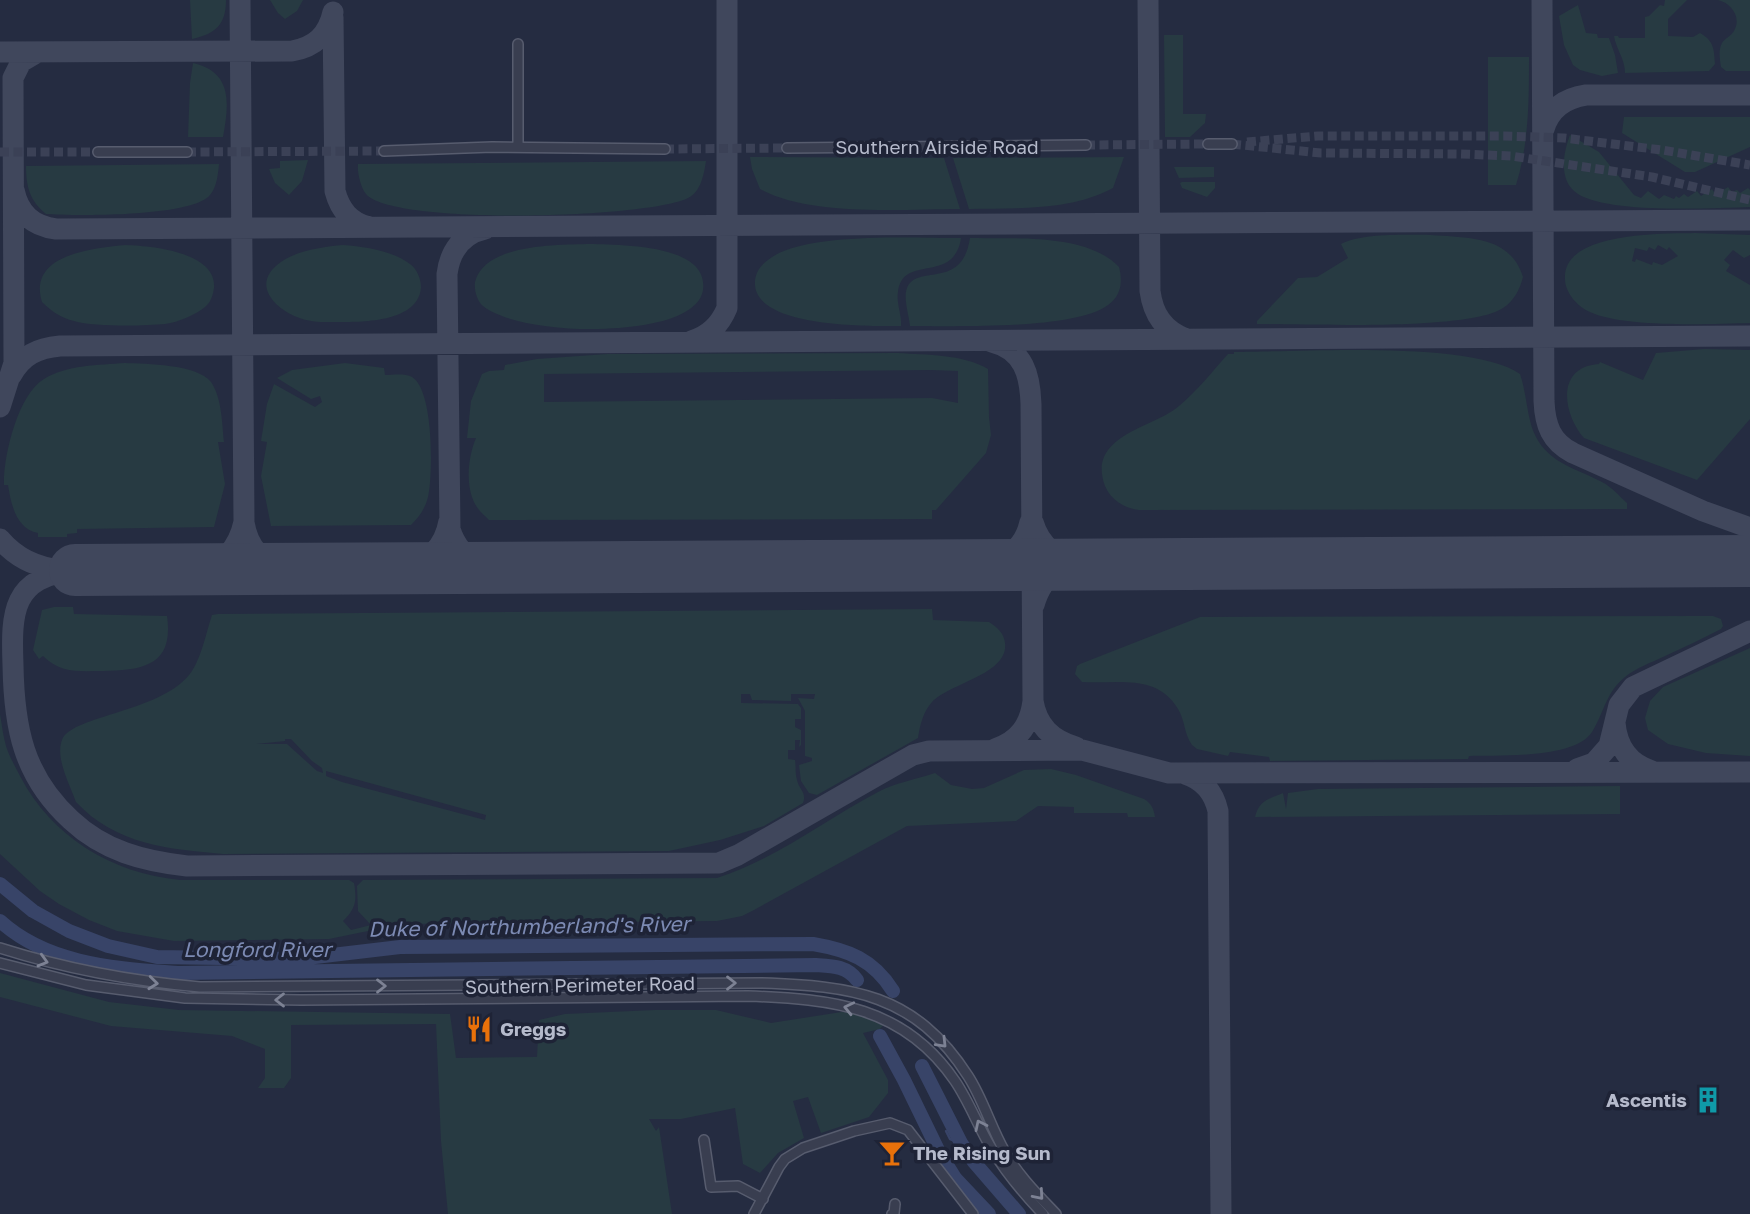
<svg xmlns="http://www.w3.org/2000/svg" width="1750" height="1214" font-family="'Golos Text',sans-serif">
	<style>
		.green { fill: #273a42; fill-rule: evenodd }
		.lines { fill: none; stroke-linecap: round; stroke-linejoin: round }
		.stream { stroke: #384468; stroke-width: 2.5 }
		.river { stroke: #384468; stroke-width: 14 }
		.taxiway { stroke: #40475c; stroke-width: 21 }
		.runway { stroke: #40475c; stroke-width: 52 }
		.minor-tunnel { stroke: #3b4156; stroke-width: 9; stroke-dasharray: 9 4.5; stroke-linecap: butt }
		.minor-casing { stroke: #575c6e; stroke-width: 12 }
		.minor { stroke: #393e50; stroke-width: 9 }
		.oneway { stroke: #7d8294 }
		.labels { text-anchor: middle; stroke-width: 7; stroke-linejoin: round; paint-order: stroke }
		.street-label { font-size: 19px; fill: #b5bacb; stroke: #1e2336 }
		.poi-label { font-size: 19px; font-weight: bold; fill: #b5bacb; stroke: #1e2336; text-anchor: start }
		.water-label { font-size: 21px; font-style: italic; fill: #7c8ab3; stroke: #1e2336 }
	</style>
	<rect width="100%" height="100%" fill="#252c41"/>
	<path class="green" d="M190,0H226C226,24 216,34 192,39Z
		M270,0H303L297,11L285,19L278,13Z
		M1665,0H1687L1668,19V36L1693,37L1700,33C1714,41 1714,49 1715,64L1709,71L1625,73C1625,59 1616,49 1614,36H1618L1619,38H1645V17L1649,16L1660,5L1664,6Z
		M1718,0H1750V71H1726L1721,67C1720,60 1718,50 1722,43C1724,39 1731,36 1734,31C1742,17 1731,3 1718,0Z
		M1578,5L1586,33L1597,34L1598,38H1609L1615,55L1618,73L1602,76L1580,70L1573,65L1564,45L1559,16Z
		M1164,35H1183V114H1206L1205,123L1190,137H1165Z
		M1488,57H1529C1529,101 1529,143 1516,185H1488Z
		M193,63C233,72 229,104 223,137H188L190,83Z
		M1624,117H1750V147L1695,172H1685L1622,133Z
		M1570,135L1599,152L1634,195L1641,198L1648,191L1659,199L1664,195L1674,199L1676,196L1679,198L1684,194L1688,197L1697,191L1701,196L1712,189L1716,195L1728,187L1732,192L1737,190L1740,193L1748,188L1750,190V207C1711,208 1610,214 1578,194C1558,182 1563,153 1570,135Z
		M750,157L944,158L960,209C902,209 810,217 760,189L752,169Z
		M1124,157L1113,188C1071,211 1016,208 969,209L953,158Z
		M308,160L302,181L289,195L275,183L269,169L280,168V161Z
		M706,161C704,174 701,192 688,198C650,218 393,226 366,194C361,188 357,173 358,164Z
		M219,164C218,174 217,187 210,195C192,217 76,216 46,214C30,201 26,187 26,166Z
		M1174,167H1214V177L1179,178Z
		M1182,182H1215V188L1207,197L1182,188L1180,183Z
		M1695,233L1750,235V255L1744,258L1733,250L1724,260L1730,265L1726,271L1750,285V323C1710,324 1624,328 1590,312C1578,307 1565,293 1565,279C1562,231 1664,234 1695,233ZM1658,245L1667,250L1669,247L1678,256L1662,265L1653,262L1652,265L1636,259L1635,262L1632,261L1635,248L1647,251L1649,247L1655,250Z
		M1431,235C1467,238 1510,235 1523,277C1520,289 1514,301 1503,308C1469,331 1305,324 1257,324V321L1298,278L1317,277L1348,258L1341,244C1363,233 1405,235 1431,235Z
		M961,238C954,285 903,253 898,292C896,303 902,315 901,326C870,326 758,328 755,285C754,269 766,260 779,253C822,233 912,238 961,238Z
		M970,238C1013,239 1087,233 1119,267C1123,282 1121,296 1108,305C1075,330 954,326 910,326C909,315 903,298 907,288C918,263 962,291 970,238Z
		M590,244C618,245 699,244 703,282C705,296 697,305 685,312C645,336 520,335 483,306C477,301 474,290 475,282C485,243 559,245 590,244Z
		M126,245C152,246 217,252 214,288C213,295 211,302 205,307C195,315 179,322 165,324C144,326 94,327 74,321C61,318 51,311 42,302C27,254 94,248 126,245Z
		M343,245C365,247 391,250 410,264C417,269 421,279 421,287C419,322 363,322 340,322C325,322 311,323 297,317C276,309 252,286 277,265C293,251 322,247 343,245Z
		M1704,349L1750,350V419L1697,480L1584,438C1563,414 1555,367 1599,364L1600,362L1643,380L1656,353Z
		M1234,352C1297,352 1473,340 1520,374C1527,394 1527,421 1536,437C1550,464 1578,469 1602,482C1612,487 1619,496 1627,503V509L1139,510C1124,508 1111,500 1105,486C1086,435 1154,428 1179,406C1197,391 1212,372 1228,354H1234Z
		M898,353C927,355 962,354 988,369L989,417L991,435L986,453L936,510H932V519L489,520C484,515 478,510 475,504C465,485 468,457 476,438H467L471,401L482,374L489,371L504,370L505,365L537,359L607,354ZM931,370L958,371V403L932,398L544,402V374Z
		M125,363C146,364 197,364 211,382C222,398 222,423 224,442H218L225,484L214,527L77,529V533L67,534V537H38V533C16,529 11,504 8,485H4C3,457 18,394 44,379C66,365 99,365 125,363Z
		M345,363L384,368L385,375C393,375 405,373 412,377C434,390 433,475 428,497C425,509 419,517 411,525L271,526L261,476L267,442L261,441L267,404L274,384L315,407L322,402L320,396L311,399L277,378L292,370Z
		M73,607L74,614L167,616C174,665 144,670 103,671C80,671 61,674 43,656L39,659L33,650L42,610L54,607Z
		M932,609L933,620L989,622C997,627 1004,633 1005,643C1009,674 950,683 932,702C923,712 920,725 918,738L817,795L809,793L801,781L799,765L812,761V758L805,756V711L798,698L814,699L815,694H791V701L752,700L750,694H741V703L798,704L801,708V719H795V727L801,730V745L799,747L800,740H795V750H788V759L795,760C796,766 795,774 797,780C799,790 807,792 803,803L764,826L720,840L669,851L223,854C169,849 116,845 76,802C70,785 55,758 62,740C71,715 165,712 192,671C202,655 206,633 212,615L218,614ZM285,739H291L312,761L322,768L323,773L317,771L287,744H256L285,741ZM326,771L486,815L485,820L342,782L326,776Z
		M1713,616L1721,619L1723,626L1721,629C1702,639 1682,648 1663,657C1650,663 1636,668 1625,677C1606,692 1604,713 1592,732C1575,759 1498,755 1469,756L1468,759L1270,761L1269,757L1230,752L1228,756L1197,749L1192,745C1184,734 1185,720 1178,709C1157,673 1117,684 1082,682L1075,674L1077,666L1080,664L1200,617Z
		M1750,648V756L1706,753L1668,744L1648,730L1645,718L1650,701L1663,687Z
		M0,714C2,725 3,736 6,746C9,756 15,766 20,776C52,837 111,873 180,880H349L354,883C357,900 356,909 343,921L351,930L371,925L358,911L357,886L363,880L717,878C776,859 825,820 878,792C895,783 917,779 935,773L951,785L972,789L984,788L1024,770L1051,769L1076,775L1144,799C1151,803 1154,809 1155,817H1128L1127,813H1074V807L1038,806L1016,821L907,826L754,910L742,916L717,921L402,924L329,939L174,941L117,931L89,920L59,904L40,891L0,854Z
		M1620,786V814L1255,817C1259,800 1269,799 1283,793L1286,809L1288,793L1318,789Z
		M0,973L109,1002L179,1010L450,1014L456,1058L537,1057L539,1020L565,1014L655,1010H716L771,1023L848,1011L884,1024L880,1029L863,1033L888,1080V1093L869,1117L821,1133L808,1097L793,1101L804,1138L778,1153L760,1173L743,1164L735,1108L681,1119H649L656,1131L659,1127L672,1214H448L441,1141L436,1024L291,1025V1078L284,1088H258L265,1078V1049L232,1036L111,1026L0,997Z"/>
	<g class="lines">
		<path class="stream" d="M946,1131L950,1139L961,1143"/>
		<path class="river" d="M0,884L33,911L69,931L108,946L157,957L298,959L400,947L813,944C848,950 873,959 893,991
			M0,921C48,965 116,968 178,973L816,965C832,966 847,966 857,980
			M880,1036L904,1080L940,1154L955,1178L989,1214
			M922,1066L961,1143L974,1162L1019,1214"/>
		<path class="taxiway" d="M240,0L244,522C248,549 263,563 289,569
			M1148,0L1150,291C1153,314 1163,330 1186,339
			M1542,0L1544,401C1545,425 1551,442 1573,453L1703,511L1750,528
			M333,17L335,191C340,210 350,222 369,227
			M0,52L292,51C315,47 328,35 333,12
			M1544,129C1550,108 1566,98 1586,95H1750
			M14,190C19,214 33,226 56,229L1750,220
			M485,229C462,234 450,251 447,274L450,529C463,571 498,567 534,567
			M691,341C709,336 720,325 727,308V0
			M992,342C1024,350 1030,375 1031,404L1033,701C1030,725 1019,741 995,749
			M11,376C22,355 38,348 60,346L1750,336
			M0,407L14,363L13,78L21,62L38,52
			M1033,522C1040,546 1058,560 1083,563
			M0,539C16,558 38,568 62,570
			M942,565V563C978,563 1020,568 1030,522
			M401,568C427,563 444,549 449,521
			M75,570C12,577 11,612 13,665C14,727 23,776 71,820C104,851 143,861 187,866L719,863L738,855L913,755L929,751L1082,750L1169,773L1750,772
			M196,570C223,565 238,549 244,522
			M1034,605C1048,554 1086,570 1122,564
			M1033,701C1037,726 1052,740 1076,747
			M1615,723C1617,746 1629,764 1652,771
			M1577,769L1594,763L1609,746L1619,705L1633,687L1750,631
			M1185,774C1204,780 1214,793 1218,811L1221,1214"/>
		<path class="runway" d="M75,570L1750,561"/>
		<path class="minor-tunnel" d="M1247,142L1318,136H1505L1564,138L1662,150L1750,165
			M1232,144L1321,153L1461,154L1511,156L1652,177L1750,200
			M1086,145L1208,144
			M665,149L787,148
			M0,152H98
			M187,152L384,151"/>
		<g class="minor-casing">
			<path id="minor" d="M1208,144H1232
				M518,147V44
				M787,148L1086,145
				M384,151L492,147L665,149
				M98,152H187
				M0,948C66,969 131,981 200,987L761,983C851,986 915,993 968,1076C983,1099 991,1128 1005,1152C1018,1175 1038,1195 1056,1214
				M0,963L86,985L185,998L301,1000L748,996C832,999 904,1006 955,1081C970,1103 979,1129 993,1151C1007,1174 1024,1194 1043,1214
				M704,1140L711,1187L738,1186L763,1199
				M754,1214L779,1167L785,1159L803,1148L854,1131L890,1123L908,1130L973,1214
				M892,1214L894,1213L895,1204"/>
		</g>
		<use href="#minor" class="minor"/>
	</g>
	<defs><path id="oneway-chevron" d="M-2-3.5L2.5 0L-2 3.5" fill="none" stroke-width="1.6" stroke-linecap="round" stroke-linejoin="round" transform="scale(1.75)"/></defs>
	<g class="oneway">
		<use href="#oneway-chevron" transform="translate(43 961) rotate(16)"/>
		<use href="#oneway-chevron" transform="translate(153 983) rotate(6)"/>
		<use href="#oneway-chevron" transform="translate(731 983)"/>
		<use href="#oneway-chevron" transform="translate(381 986)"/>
		<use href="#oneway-chevron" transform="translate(280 1000) rotate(-180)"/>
		<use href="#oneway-chevron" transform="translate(849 1008) rotate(-167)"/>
		<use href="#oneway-chevron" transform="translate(942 1043) rotate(46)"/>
		<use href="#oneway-chevron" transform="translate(980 1125) rotate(-116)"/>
		<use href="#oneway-chevron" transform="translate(1039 1195) rotate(49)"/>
	</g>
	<defs>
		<g id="restaurant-bare" transform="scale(2.1)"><path d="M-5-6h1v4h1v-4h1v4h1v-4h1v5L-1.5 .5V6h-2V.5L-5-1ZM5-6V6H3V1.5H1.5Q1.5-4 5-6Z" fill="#e8710a" stroke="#1e2336" stroke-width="2.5" paint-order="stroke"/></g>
		<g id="building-bare" transform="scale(2.1)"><path d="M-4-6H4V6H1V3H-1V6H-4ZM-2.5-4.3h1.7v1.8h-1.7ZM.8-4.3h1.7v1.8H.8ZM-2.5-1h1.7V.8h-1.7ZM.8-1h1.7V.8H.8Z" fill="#0f9aa8" stroke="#1e2336" stroke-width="2.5" paint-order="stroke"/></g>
		<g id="bar-bare" transform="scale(2.1)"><path d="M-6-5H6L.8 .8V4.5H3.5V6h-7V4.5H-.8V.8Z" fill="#e8710a" stroke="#1e2336" stroke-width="2.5" paint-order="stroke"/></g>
	</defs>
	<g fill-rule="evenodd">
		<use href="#restaurant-bare" x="479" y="1029"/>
		<use href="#building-bare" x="1708" y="1100"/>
		<use href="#bar-bare" x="892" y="1153"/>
	</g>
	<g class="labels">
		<g class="street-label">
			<text x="937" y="154">Southern Airside Road</text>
			<text transform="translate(580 985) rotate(-1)" y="7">Southern Perimeter Road</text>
		</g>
		<g class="poi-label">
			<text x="500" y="1036">Greggs</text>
			<text x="1687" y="1107" text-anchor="end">Ascentis</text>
			<text x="913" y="1160">The Rising Sun</text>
		</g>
		<g class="water-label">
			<text transform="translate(529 927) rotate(-1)" y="7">Duke of Northumberland's River</text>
			<text x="257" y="957">Longford River</text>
		</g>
	</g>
</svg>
